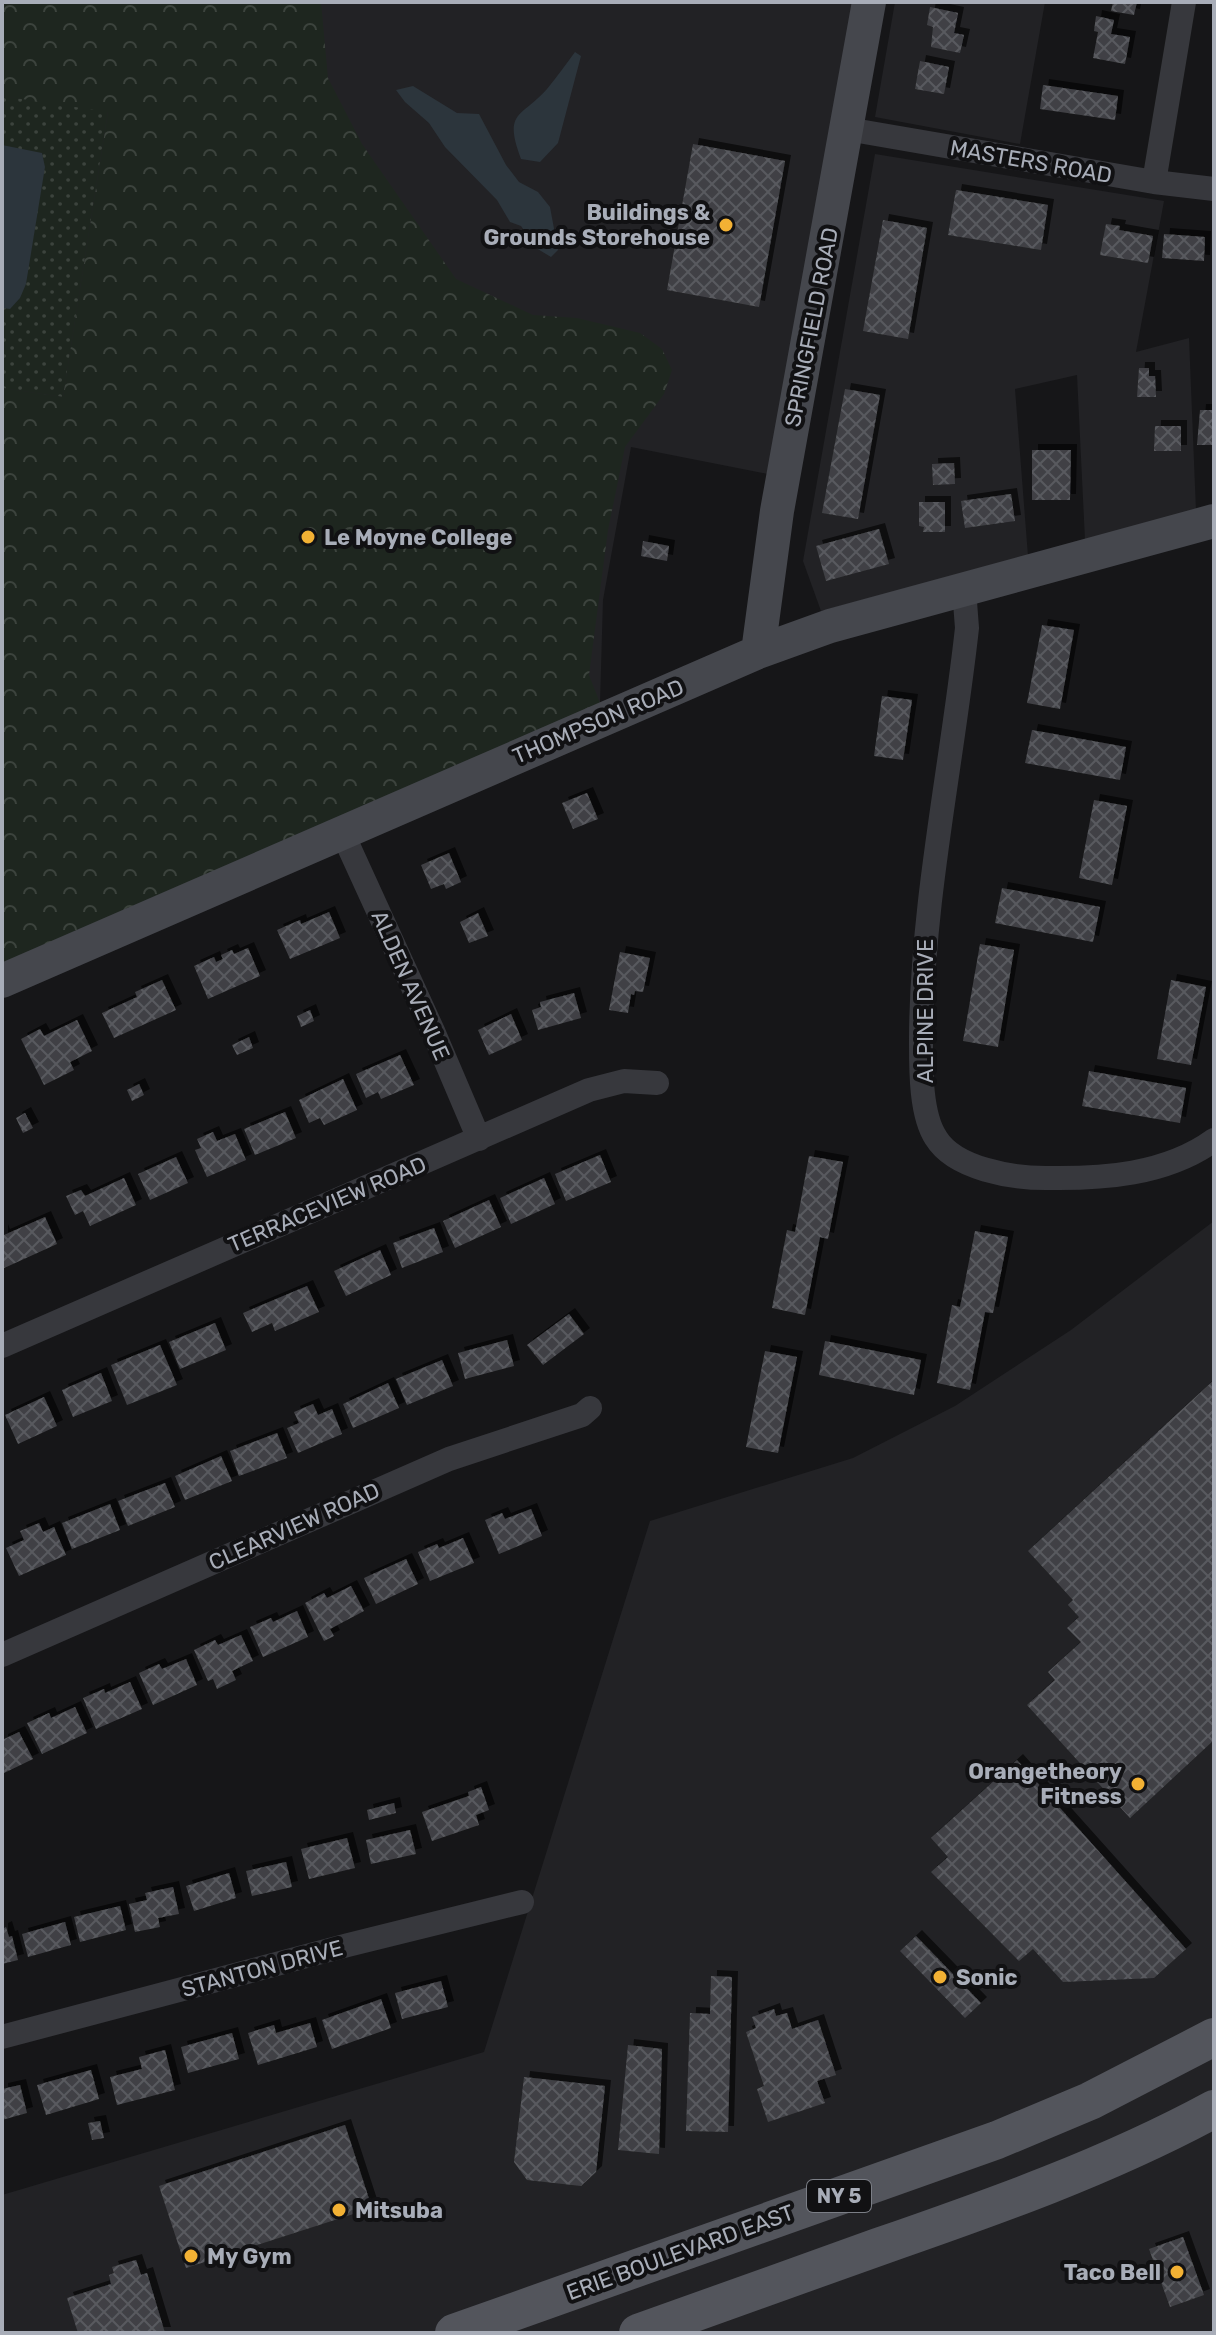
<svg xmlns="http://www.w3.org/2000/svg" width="1216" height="2335" font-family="Rubik,sans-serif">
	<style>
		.built { fill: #222225 }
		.grass { fill: url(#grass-dots) }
		.forest { fill: url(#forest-crowns) }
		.water { fill: #2c353c }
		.building { fill: url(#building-cross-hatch); filter: url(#shadow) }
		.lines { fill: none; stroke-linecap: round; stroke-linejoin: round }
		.street { stroke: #37383d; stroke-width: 24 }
		.secondary { stroke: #45474d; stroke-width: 34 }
		.primary { stroke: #53555c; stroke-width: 38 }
		.poi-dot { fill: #f2b134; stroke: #111113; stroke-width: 3 }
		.labels { text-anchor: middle; stroke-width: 8; stroke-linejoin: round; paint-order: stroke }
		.shield { fill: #111113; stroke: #7b7e86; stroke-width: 2 }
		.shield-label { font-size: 20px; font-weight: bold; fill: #a8adb8 }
		.street-label { font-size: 22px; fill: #a8adb8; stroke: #111113 }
		.poi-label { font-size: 22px; font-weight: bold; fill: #a8adb8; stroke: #111113; text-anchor: start }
	</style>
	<defs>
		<pattern id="grass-dots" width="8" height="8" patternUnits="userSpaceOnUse" patternTransform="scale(2)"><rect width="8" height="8" fill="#1e261f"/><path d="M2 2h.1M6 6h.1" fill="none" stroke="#3c433d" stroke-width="1.8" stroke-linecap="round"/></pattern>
		<pattern id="forest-crowns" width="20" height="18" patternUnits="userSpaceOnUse" patternTransform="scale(2)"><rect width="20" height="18" fill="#1e261f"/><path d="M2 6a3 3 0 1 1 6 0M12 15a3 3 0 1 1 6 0" fill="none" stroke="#3c433d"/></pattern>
		<pattern id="building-cross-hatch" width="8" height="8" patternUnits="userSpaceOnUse" patternTransform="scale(2)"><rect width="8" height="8" fill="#404145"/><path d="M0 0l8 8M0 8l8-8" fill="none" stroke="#595a5e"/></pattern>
		<filter id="shadow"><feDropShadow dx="6" dy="-6" stdDeviation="0" flood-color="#0009"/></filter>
	</defs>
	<rect width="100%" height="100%" fill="#161618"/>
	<path class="built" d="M2,2H853L768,474L631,447L603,600L600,703L2,966Z
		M895,2H1045L1020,144L875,117Z
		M875,154L1164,201L1136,352L1189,338L1196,511L1085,540L1077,375L1015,389L1028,556L821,611L803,561Z
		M1214,1221V2333H2V2195L484,2052L650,1521L853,1458L955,1406L1071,1330Z"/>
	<path class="grass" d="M2,96L108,111L63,397L2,388Z"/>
	<path class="forest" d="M2,2H321L328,78L362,144L456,279L533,315L577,318L640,333L662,349L672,370L664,394L625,447L608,530L589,675L600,703L2,966V388L63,397L108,112L2,96Z"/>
	<path class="water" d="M575,52L581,56L558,143L540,162L521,159C503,111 521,118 547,89C557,77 566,64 575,52Z
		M413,86L457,113L479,114L506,165L519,182L538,192L550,207L558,250L551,257L536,248L521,226L510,222L497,200L445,147L429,123L405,102L396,90Z
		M2,145L42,153L45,167L26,284L20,298L10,309L2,308Z"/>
	<path class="building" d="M1113,2H1137L1134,15L1111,11Z
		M930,7L958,13L954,33L964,35L960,53L931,47L933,27L927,25Z
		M1096,16L1114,20L1111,34L1130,37L1125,64L1093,58L1098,32L1094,31Z
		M920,61L949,67L944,94L915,89Z
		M1043,85L1118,96L1115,120L1040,109Z
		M693,144L785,161L759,307L667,290Z
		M956,190L1048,205L1041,250L948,235Z
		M883,220L927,228L908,339L863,331Z
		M1106,224L1120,226L1119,230L1153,236L1148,263L1100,255Z
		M1164,234L1205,237L1204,261L1162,258Z
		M1139,368H1149V376H1155L1156,397H1137Z
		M845,389L880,395L858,519L822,513Z
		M1200,410H1214V445H1197Z
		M1155,426H1181V451H1154Z
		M1032,450H1071L1070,500H1032Z
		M954,463L955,484L933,485L932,464Z
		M1011,494L1015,521L965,528L961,501Z
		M919,502H945V532H923L924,527L919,526Z
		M879,529L889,564L826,581L816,546Z
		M643,541L669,546L667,561L641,556Z
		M1042,625L1074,630L1060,709L1027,703Z
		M882,696L912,700L903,760L874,756Z
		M1032,730L1126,747L1120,780L1025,763Z
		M587,793L598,819L573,829L562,803Z
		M1094,800L1127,806L1112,885L1079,878Z
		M449,853L461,882L446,889L444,884L431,889L421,865Z
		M1002,888L1100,907L1093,942L995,923Z
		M329,912L340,938L290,959L277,930L300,920L301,924Z
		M478,913L488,936L469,943L460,922Z
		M980,944L1014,950L998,1047L963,1041Z
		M248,948L260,976L208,999L194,966L214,957L216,962L223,959L221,955L232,950L234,954Z
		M620,952L650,958L643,992L635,991L634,995L631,994L628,1013L609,1010Z
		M162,980L176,1010L114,1038L102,1013L137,997L135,992Z
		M1171,980L1206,987L1191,1065L1157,1059Z
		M574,993L581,1018L538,1030L532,1010L541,1007L540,1002Z
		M310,1010L314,1021L301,1027L297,1016Z
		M511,1014L522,1040L489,1055L478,1030Z
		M77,1020L92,1051L70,1062L74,1070L44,1085L21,1039L40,1029L44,1036Z
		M249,1037L253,1048L237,1055L232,1045Z
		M400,1055L414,1085L381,1099L378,1092L366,1098L356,1074Z
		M1089,1071L1186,1088L1180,1123L1082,1106Z
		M343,1079L357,1110L324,1125L320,1118L309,1123L299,1100Z
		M139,1084L144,1095L132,1101L127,1090Z
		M285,1112L296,1138L255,1155L244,1129Z
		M25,1113L33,1128L23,1133L16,1118Z
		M213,1132L217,1141L235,1134L246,1160L207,1177L195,1150L201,1148L197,1139Z
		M600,1155L611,1182L566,1201L555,1174Z
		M809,1156L843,1162L828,1239L820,1237L805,1315L772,1308L787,1230L795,1232Z
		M176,1157L188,1183L150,1200L138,1174Z
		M124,1178L136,1205L90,1226L83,1211L75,1215L66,1196L81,1190L85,1196Z
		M544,1178L555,1204L511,1224L500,1198Z
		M489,1200L501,1227L455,1248L443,1221Z
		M45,1217L57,1244L2,1269V1230L4,1235Z
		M434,1228L443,1252L402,1268L393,1243Z
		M975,1231L1008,1237L993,1313L985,1312L970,1390L937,1383L952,1305L960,1307Z
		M380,1250L391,1275L346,1296L334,1271Z
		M307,1286L319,1312L275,1331L272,1323L252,1332L243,1313Z
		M569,1314L584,1334L543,1365L527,1345Z
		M215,1323L226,1350L180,1369L169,1342Z
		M507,1340L514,1366L465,1379L458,1353Z
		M825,1341L921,1360L914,1395L819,1375Z
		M160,1345L177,1385L127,1405L111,1365Z
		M765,1351L797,1357L778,1453L746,1447Z
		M442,1360L453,1386L407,1405L396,1379Z
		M101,1373L112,1401L73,1417L62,1390Z
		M1214,1380V1740L1130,1818L1027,1705L1055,1680L1048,1672L1081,1642L1067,1628L1079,1617L1068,1605L1073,1600L1028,1551Z
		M388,1383L399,1408L353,1428L343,1404Z
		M44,1397L57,1426L18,1444L5,1415Z
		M313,1404L318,1415L332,1409L342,1434L298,1453L287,1428L299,1423L294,1412Z
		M277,1433L287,1458L239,1476L230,1451Z
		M221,1456L232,1481L185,1500L175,1476Z
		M165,1483L175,1507L128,1526L118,1501Z
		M110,1504L120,1530L72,1549L62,1523Z
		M531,1509L542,1536L499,1554L485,1520L502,1513L505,1519Z
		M39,1523L43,1532L54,1527L66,1555L19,1576L6,1548L24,1540L20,1531Z
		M463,1538L474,1563L430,1581L418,1552L437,1544L439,1548Z
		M406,1559L418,1584L376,1604L364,1578Z
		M351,1586L364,1611L330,1629L334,1636L324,1641L305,1603L324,1593L327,1598Z
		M297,1611L308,1637L263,1657L250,1627L271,1618L273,1622Z
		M241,1635L253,1661L232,1671L236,1680L217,1689L213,1679L208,1681L194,1650L215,1640L218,1645Z
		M186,1659L197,1685L153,1705L139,1673L159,1664L162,1669Z
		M130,1682L142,1709L96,1729L83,1698L104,1689L105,1693Z
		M75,1707L87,1733L42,1754L27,1723L49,1713L51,1718Z
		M19,1732L33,1759L2,1774V1740Z
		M1017,1760L1186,1949L1154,1978L1063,1982L1033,1949L1019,1961L931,1872L948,1857L931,1838Z
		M481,1787L489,1810L476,1815L479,1825L432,1841L422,1812L469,1796L468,1792Z
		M394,1803L396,1813L369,1820L367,1810Z
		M410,1830L416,1854L371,1864L366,1840Z
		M347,1838L355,1868L309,1879L301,1849Z
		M286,1862L292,1887L252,1896L246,1871Z
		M229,1873L236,1898L194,1911L186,1886Z
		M173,1887L179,1914L158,1918L160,1927L135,1932L129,1904L147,1900L145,1893Z
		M120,1906L126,1930L80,1942L74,1917Z
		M65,1922L71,1945L28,1957L22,1934Z
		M6,1927L9,1937L12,1936L18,1960L2,1964V1929Z
		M916,1936L981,2003L965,2018L900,1951Z
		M711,1976L732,1977L728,2132L686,2131L690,2013L710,2014Z
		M441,1981L448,2007L402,2019L395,1993Z
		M381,1999L391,2028L332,2049L322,2020Z
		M774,2009L776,2016L787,2013L792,2029L818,2020L836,2075L817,2081L825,2103L768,2122L757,2089L764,2086L746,2032L756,2028L752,2017Z
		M310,2023L317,2047L258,2065L248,2033L274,2025L276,2033Z
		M232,2033L239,2059L188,2073L181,2047Z
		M628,2045L662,2049L659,2154L618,2150Z
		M165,2050L175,2090L117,2105L110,2077L142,2069L139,2057Z
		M91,2070L99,2099L46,2115L37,2085Z
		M524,2077L605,2086L596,2172L581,2186L527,2180L514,2162Z
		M20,2085L27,2113L2,2120V2089Z
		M100,2121L104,2138L92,2140L88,2123Z
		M345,2125L372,2208L186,2268L159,2186Z
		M1183,2237L1204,2295L1170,2307L1149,2249Z
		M136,2260L141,2275L147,2273L165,2333H78L67,2298L111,2284L109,2275L114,2273L112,2267Z"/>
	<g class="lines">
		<path class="street" d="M847,129L1154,182L1214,189
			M1154,182L1184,2
			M964,589L967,628C952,765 922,900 921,1037C921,1066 920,1114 936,1138C955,1169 1012,1178 1046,1178C1102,1179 1166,1175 1214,1140
			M342,832L433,1031L479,1139
			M2,1346L589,1090L624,1081L657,1083
			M2,1655L449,1459L582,1415L590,1408
			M2,2037L348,1945L522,1902"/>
		<path class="secondary" d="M758,652L777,511L869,2
			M2,981L758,652L830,626L1214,521"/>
		<path class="primary" d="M454,2333L997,2140L1090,2101L1214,2037
			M638,2333C718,2304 798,2275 878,2247C993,2207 1107,2167 1214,2109"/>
	</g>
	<g class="poi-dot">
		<circle cx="726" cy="225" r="8"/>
		<circle cx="308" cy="537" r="8"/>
		<circle cx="1138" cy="1784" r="8"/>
		<circle cx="940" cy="1977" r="8"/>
		<circle cx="339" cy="2210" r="8"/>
		<circle cx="191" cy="2256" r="8"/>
		<circle cx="1177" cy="2272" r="8"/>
	</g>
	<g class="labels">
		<rect class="shield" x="807" y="2180" width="64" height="32" rx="6"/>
		<g class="shield-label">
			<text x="839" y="2203">NY 5</text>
		</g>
		<g class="street-label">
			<text transform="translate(1031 161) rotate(10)" y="8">MASTERS ROAD</text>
			<text transform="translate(811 327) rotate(-79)" y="8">SPRINGFIELD ROAD</text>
			<text transform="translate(598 721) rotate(-23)" y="8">THOMPSON ROAD</text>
			<text transform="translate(411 985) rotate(66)" y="8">ALDEN AVENUE</text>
			<text transform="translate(925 1011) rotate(-90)" y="8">ALPINE DRIVE</text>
			<text transform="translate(327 1204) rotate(-23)" y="8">TERRACEVIEW ROAD</text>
			<text transform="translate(294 1526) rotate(-24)" y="8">CLEARVIEW ROAD</text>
			<text transform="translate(262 1968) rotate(-15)" y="8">STANTON DRIVE</text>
			<text transform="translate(680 2252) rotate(-20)" y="8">ERIE BOULEVARD EAST</text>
		</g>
		<g class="poi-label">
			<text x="710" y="220" text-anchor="end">Buildings &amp;<tspan x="710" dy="25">Grounds Storehouse</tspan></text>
			<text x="324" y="545">Le Moyne College</text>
			<text x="1122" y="1779" text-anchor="end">Orangetheory<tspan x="1122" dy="25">Fitness</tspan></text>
			<text x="956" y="1985">Sonic</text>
			<text x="355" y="2218">Mitsuba</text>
			<text x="207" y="2264">My Gym</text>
			<text x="1161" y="2280" text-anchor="end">Taco Bell</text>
		</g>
	</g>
	<rect width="1216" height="2335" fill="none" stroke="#a8adb8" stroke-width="8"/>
</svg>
